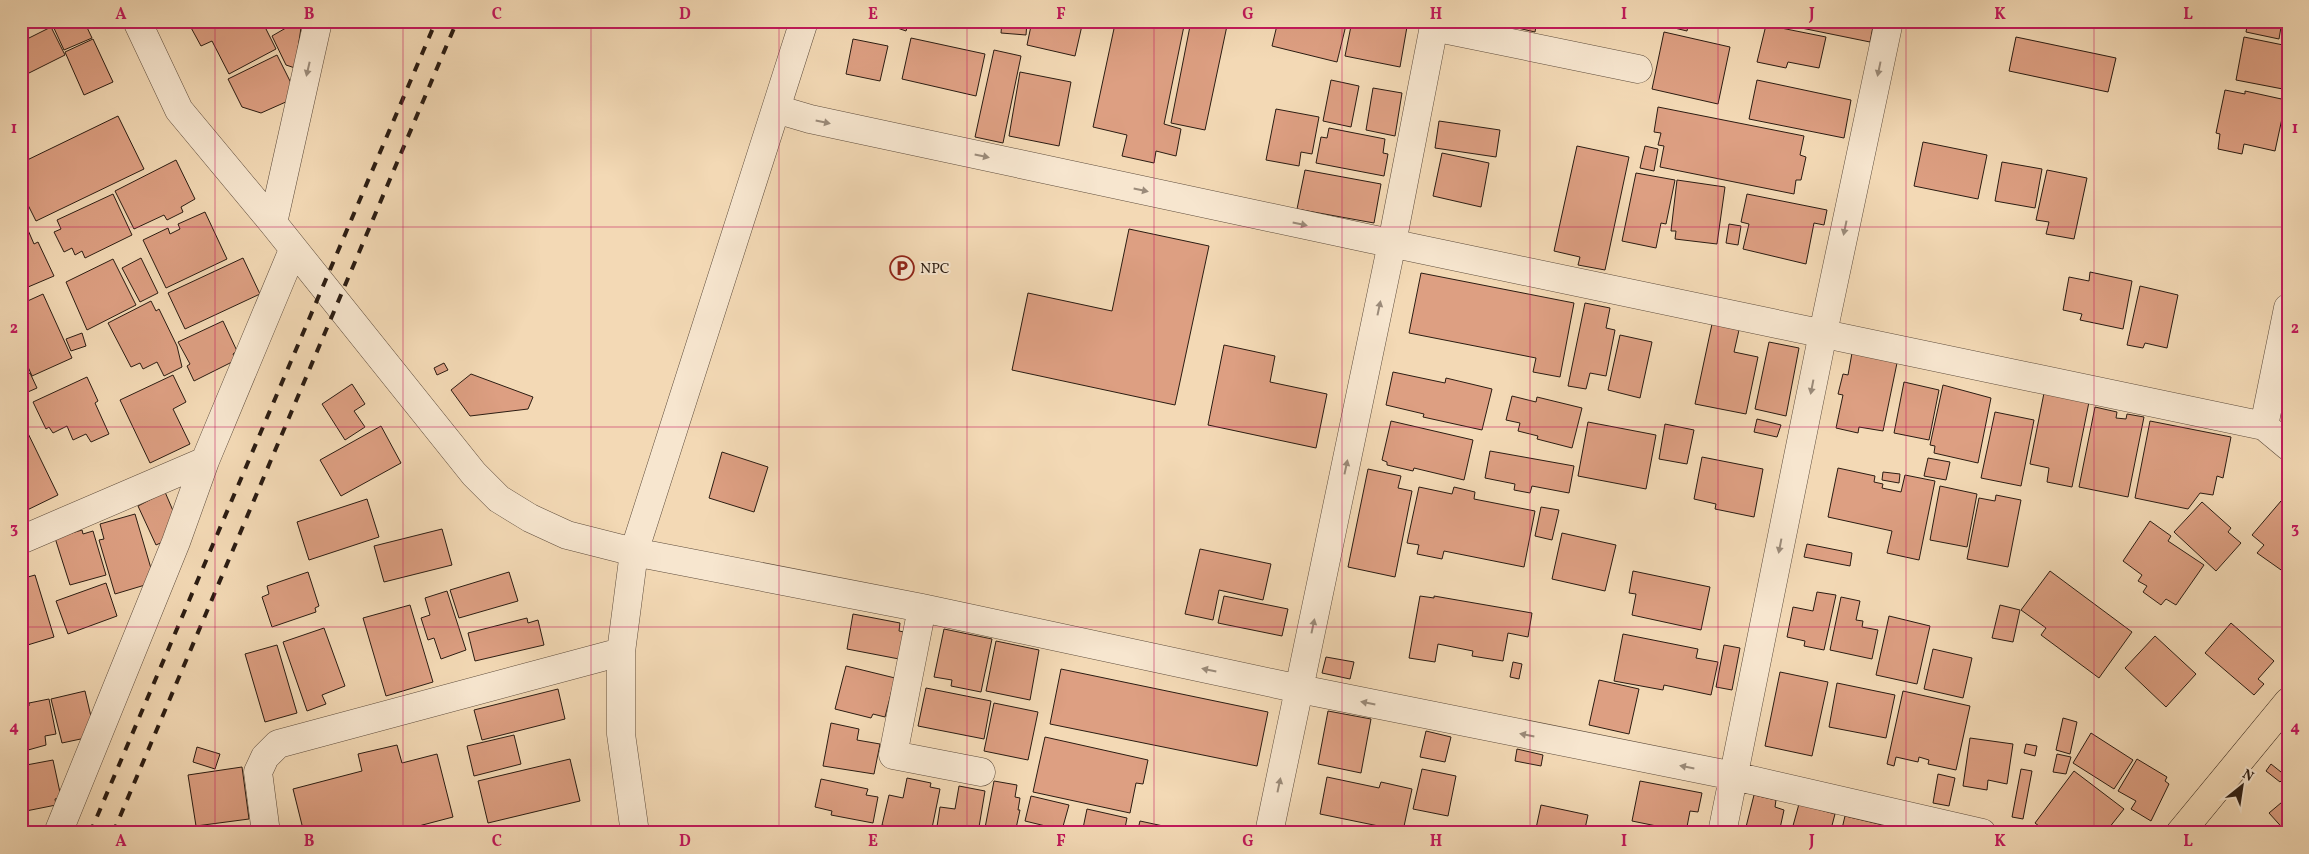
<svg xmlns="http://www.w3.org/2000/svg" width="2309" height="854" font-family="Vollkorn,serif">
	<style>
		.building { fill: #dd9f82; stroke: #2b1c12 }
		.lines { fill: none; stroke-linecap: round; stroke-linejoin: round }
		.minor-casing { stroke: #5d4b3b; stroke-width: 29 }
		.major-casing { stroke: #2b1c12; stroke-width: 29 }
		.minor { stroke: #f7e6cf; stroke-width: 28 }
		.major { stroke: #f3d9b5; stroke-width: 28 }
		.rail { stroke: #2b1c12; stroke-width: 4; stroke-dasharray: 9 9; stroke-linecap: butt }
		.oneway { fill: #9b8b7a }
		.grid { fill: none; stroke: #c2185b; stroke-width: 1; stroke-opacity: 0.55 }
		.labels { text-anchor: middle; stroke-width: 4; stroke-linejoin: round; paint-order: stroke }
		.poi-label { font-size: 15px; fill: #2b1c12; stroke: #f7e6cf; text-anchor: start }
		.neatline { fill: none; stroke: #c2185b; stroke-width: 2 }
		.grid-label { font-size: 16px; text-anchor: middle; font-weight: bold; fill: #c2185b }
	</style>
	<rect width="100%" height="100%" fill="#f3d9b5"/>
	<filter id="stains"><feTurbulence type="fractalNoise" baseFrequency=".004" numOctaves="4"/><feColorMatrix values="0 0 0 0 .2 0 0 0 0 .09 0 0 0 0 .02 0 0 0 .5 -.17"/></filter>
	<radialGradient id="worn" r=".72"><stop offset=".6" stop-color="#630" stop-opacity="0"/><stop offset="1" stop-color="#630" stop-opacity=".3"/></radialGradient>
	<path class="building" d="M64,21H84L92,38L64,50L53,26Z
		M194,21H262L276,49L229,74L212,41L201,46L189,24Z
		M268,21H285L272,28Z
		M298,21H302L295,68L286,65L272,36Z
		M877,21H909L906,31Z
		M1002,21L1027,22L1026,35L1001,33Z
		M1032,21H1083L1075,56L1027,45Z
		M1106,21H1185L1164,124L1181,129L1176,156L1156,151L1154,163L1122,156L1127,135L1093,127L1115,24Z
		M1191,21H1228L1205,130L1171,123Z
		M1278,21H1347L1337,62L1272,46Z
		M1352,21H1408L1400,67L1345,56Z
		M1487,21H1537L1535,32Z
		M1645,21H1689L1687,31Z
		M1722,21H1742L1741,26Z
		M1743,21H1761L1760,25Z
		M1767,21H1874L1870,42Z
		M1966,21H1998L1996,28Z
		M2248,21H2282L2279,39L2246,32Z
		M1766,25L1826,37L1819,68L1788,62L1786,68L1757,62Z
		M51,27L65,55L25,75L21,68V42Z
		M1664,32L1730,47L1718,104L1652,89Z
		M2016,37L2116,58L2108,92L2009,71Z
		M2244,37L2288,46V90L2236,80Z
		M911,38L985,54L976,96L902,79Z
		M93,39L113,82L84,95L65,52Z
		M853,39L888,46L880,81L846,74Z
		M994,50L1021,56L1003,143L975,137Z
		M277,55L291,83L288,101L261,113L242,107L228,79Z
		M1020,72L1071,82L1059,146L1009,136Z
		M1331,80L1359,86L1351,127L1323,121Z
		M1757,80L1851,100L1844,138L1749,119Z
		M1373,88L1402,93L1395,136L1366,130Z
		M2225,90L2245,94V91L2286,100L2275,151L2244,144L2242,154L2218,149L2220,134L2216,133Z
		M1658,107L1804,136L1800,155L1806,157L1801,180H1796L1794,194L1660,167L1664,146L1658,145L1661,133L1654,132Z
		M1276,109L1319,117L1312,154L1301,152L1299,166L1266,160Z
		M118,116L144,169L36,221L21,191V163Z
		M1439,121L1500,130L1496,157L1435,148Z
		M1329,128L1385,139L1383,153L1388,154L1384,176L1316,163L1321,137L1327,138Z
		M1923,142L1987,155L1978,199L1914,186Z
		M1577,146L1629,157L1605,270L1578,265L1580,257L1554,251Z
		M1645,146L1658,149L1654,171L1640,168Z
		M1442,153L1489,163L1481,207L1433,196Z
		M176,160L195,199L181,207L183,212L167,220L164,215L134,229L115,191Z
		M2002,162L2042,169L2035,208L1995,201Z
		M1305,170L1381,184L1374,223L1297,209Z
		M2047,170L2087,178L2074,239L2046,234L2049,222L2036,220Z
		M1636,173L1675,180L1666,224L1661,223L1656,248L1622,241Z
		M1677,180L1725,187L1717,244L1675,239L1676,231H1671Z
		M113,194L132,235L85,258L82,251L75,255L72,248L64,252L54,232L61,229L57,220Z
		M1747,194L1827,210L1824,225L1814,223L1806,264L1743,249L1749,224L1741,222Z
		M205,212L227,259L166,288L143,240L168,228L170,234L180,229L178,224Z
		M21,214L34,244L38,242L54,276L21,290Z
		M1729,224L1741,226L1738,245L1726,243Z
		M1129,229L1209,246L1175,405L1012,370L1028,293L1112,311Z
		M141,258L158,293L140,302L122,268Z
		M243,258L260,294L185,329L168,293Z
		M113,259L136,305L87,330L66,282Z
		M2090,272L2132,281L2123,329L2080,320L2082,314L2063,310L2069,277L2089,281Z
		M1421,273L1574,303L1560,377L1533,372L1536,358L1409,333Z
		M2140,286L2178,295L2167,348L2145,343L2143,348L2127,345Z
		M43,294L72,358L32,376L21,351V304Z
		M151,301L156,311L159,309L177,346L182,367L164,376L157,362L143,369L140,363L131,367L108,323Z
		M1585,303L1610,308L1606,328L1615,330L1606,376L1590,373L1586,389L1568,386Z
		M223,321L237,351L233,354L236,360L194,381L187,366L190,364L178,342Z
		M1712,324L1739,330L1734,352L1758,357L1746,414L1695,404Z
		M82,333L86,346L71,351L66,339Z
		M1620,335L1652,342L1640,398L1608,390Z
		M1769,342L1799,348L1786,416L1755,409Z
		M1224,345L1275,356L1270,382L1327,394L1316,448L1208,425Z
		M1852,353L1897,363L1883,431L1859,427L1858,433L1836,428L1843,395L1838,394L1843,374L1848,375Z
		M444,363L448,370L437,375L434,368Z
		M1393,372L1445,383L1446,378L1492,389L1482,430L1423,417L1424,414L1386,405Z
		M30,373L37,388L21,395V377Z
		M471,374L533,397L528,409L470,416L451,390Z
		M173,375L186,402L173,409L190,444L150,463L120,400Z
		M87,377L98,401L95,403L109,434L91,442L86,434L73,440L67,426L53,433L49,427L46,429L33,402Z
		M1904,382L1939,390L1929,440L1894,433Z
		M352,384L365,404L354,411L365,427L345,440L322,404Z
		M1943,385L1991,398L1978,463L1934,453L1935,446L1930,445Z
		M2044,393L2089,402L2072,487L2047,482L2049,468L2030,464Z
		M1512,396L1536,402L1537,397L1582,408L1572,448L1537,439L1538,436L1518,431L1520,423L1506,420Z
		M2095,407L2117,412L2116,418L2126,419L2127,414L2144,417L2128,497L2079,487Z
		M1995,412L2034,420L2021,486L1981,478Z
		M21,419L58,495L21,513Z
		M1757,419L1781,425L1777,437L1754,432Z
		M1391,421L1473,440L1464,480L1414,468L1413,471L1387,465V462L1382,460Z
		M2150,421L2231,437L2223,478L2217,476L2213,495L2200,493L2188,509L2135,498Z
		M1588,422L1656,435L1646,489L1578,476Z
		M1665,424L1694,430L1687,464L1659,459Z
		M381,426L401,463L341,496L320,460Z
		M1490,451L1574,466L1569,493L1532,486L1530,493L1514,490L1515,484L1485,478Z
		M722,452L768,467L754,512L709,498Z
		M1702,457L1763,469L1754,517L1715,509L1716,504L1694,499Z
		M1928,458L1950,462L1946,480L1924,476Z
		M1838,468L1875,476L1874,482L1883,484L1882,488L1901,492L1905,475L1935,481L1919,560L1887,553L1892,531L1828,517Z
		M1368,469L1401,476L1398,488L1412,491L1395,577L1348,567Z
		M1883,472L1900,474L1899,483L1882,480Z
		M1940,486L1977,494L1967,547L1930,540Z
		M1419,487L1452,494L1454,487L1475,492L1474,499L1535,511L1524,567L1444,551L1442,559L1417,554L1419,545L1407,543Z
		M165,492L174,513L167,540L156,545L138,506Z
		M1996,495L2021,500L2008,567L1967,559L1979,498L1995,501Z
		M367,499L379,537L309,560L297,522Z
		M2281,501L2288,507V568L2284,572L2257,553L2264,545L2252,535Z
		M2202,502L2231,528L2228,532L2241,543L2216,571L2174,532Z
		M1541,507L1559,510L1552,540L1535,536Z
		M135,514L155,582L115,594L99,540L104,539L100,524Z
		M2150,521L2171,536L2168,541L2204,565L2176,605L2166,599L2161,605L2143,592L2147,586L2138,581L2142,575L2123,561Z
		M442,529L452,565L384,582L374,546Z
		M82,530L83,534L93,531L106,575L70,585L55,538Z
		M1562,533L1616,545L1605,591L1552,579Z
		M1807,544L1852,553L1850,566L1804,557Z
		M1200,549L1271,564L1263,600L1219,590L1213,620L1185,614Z
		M1633,571L1710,587L1701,630L1632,615L1636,594L1629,593Z
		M2050,571L2132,632L2099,678L2041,635L2046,628L2021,610Z
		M308,572L319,606L315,608L316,612L272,627L262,597L269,594L267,586Z
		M509,572L518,601L459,618L450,590Z
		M35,575L54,637L21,647V579Z
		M106,583L117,616L68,634L56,601Z
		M447,591L466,650L441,659L434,638L428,640L421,618L430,615L425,598Z
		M1817,592L1836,595L1824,650L1804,646L1805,641L1787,637L1793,607L1813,611Z
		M1224,596L1288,609L1282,636L1218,623Z
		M1420,596L1434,598V596L1532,613L1528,637L1508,633L1503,661L1472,656L1473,651L1438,644L1435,662L1409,658Z
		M1841,597L1860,601L1856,620L1863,621L1862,627L1878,630L1872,659L1830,650Z
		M410,605L433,682L386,696L363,618Z
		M2000,605L2020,610L2013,642L1992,638Z
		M853,614L900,623L899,631L904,632L899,659L847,649Z
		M1889,616L1930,626L1917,684L1876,675Z
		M527,618L528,623L538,620L544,645L475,661L468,633Z
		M2231,623L2274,661L2258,679L2264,684L2254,695L2205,653Z
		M324,628L345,686L322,695L326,704L307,711L283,642Z
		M944,629L992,639L981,692L951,686L952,680L934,677Z
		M1623,634L1698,649L1696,658L1718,662L1711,695L1664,685L1663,690L1614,681Z
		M2155,636L2196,674L2166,707L2125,668Z
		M996,641L1039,650L1030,700L986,691Z
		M277,645L297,713L265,722L245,654Z
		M1724,645L1740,648L1732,690L1716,687Z
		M1933,649L1972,658L1963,698L1924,689Z
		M1326,657L1354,662L1350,679L1322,673Z
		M1513,662L1522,664L1519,679L1510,677Z
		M846,666L895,678L885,717L873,714L871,718L835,709Z
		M1061,669L1268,712L1257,766L1050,724Z
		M1780,672L1828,682L1812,756L1765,746Z
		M1599,680L1639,689L1629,734L1589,725Z
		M1837,683L1895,695L1886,738L1829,727Z
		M926,688L991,701L984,739L918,726Z
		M558,689L565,719L482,740L474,710Z
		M85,691L93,725L90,737L62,743L51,699Z
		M1903,691L1970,706L1956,770L1928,764L1929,760L1919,757L1918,762L1896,757L1894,766L1887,764Z
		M49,699L56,734L45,736L46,745L21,752V707L29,706V703Z
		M994,703L1038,712L1028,760L984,751Z
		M1328,711L1371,719L1361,773L1318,764Z
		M2063,718L2077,722L2070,754L2056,750Z
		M831,723L859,729L857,740L880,744L874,774L823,766Z
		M1426,731L1451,737L1445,762L1420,757Z
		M2091,733L2133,760L2114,789L2073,763Z
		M514,735L521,764L474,776L467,746Z
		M1045,737L1148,760L1143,784L1136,783L1130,813L1033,792Z
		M1970,738L2013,744L2007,784L1988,780L1987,790L1963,786Z
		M2026,744L2037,746L2035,756L2024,753Z
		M397,745L402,763L437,754L453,817L392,833H304L293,789L362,771L358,754Z
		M197,747L220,754L215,769L193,762Z
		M1517,749L1543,755L1541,766L1515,761Z
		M2057,754L2071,757L2066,774L2053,772Z
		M570,759L580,801L488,823L478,781Z
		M2137,759L2167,777L2165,781L2169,784L2151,821L2131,809L2136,801L2118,791Z
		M53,760L61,797L55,799L56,805L21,812V766Z
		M2271,764L2286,776L2280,782L2266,771Z
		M242,767L249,819L196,826L188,775Z
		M1422,769L1456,776L1448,816L1413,809Z
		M2021,769L2032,771L2023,819L2012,817Z
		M2074,771L2124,809L2105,833H2048L2035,823Z
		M1938,774L1955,778L1949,806L1933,803Z
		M1327,777L1379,788L1381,782L1412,789L1403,831L1320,814Z
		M907,778L931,783L930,787L940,789L931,833H917L882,825L889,795L903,798Z
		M821,779L868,789L866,795L878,797L873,823L831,815L832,811L815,807Z
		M994,781L1017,785L1015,797L1020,798L1018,810H1020L1015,833H984Z
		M1640,781L1702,793L1698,812L1690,811L1686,832L1632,821Z
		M959,786L985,791L978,833H936L940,807L955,809Z
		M1754,795L1776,800L1775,807L1784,810L1779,833L1745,831Z
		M1031,796L1069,805L1062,830L1025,821Z
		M2288,797V833H2287L2269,813Z
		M1799,804L1835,814L1830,833H1791Z
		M1541,805L1588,815L1584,833H1535Z
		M1087,809L1127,818L1124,833H1082Z
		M1845,816L1887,826L1885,833H1841Z
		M1140,821L1177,829L1176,833H1137Z
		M424,825L427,833H392Z
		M1899,826L1927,833H1897Z"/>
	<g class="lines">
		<g class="minor-casing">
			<path id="minor" d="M137,21L179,110L273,223L474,474L499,499L530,518L567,535L634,552L922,608L1300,689L1734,776L1982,833
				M1433,27L1638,69
				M776,109L810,119L1371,239L2264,426L2288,446
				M273,223L318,21
				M2264,426L2288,308
				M21,540L205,461L293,250
				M922,608L893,755L981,772
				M58,833L176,542L205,461
				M266,833L258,772L265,757L278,744L621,652
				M635,833L621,734V652L634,552L804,21
				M1269,833L1392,243L1435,21
				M1722,833L1823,333L1889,21"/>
		</g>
		<g class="major-casing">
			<path id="major" d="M2180,833L2288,702"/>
		</g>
		<use href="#minor" class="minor"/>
		<use href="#major" class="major"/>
		<path class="rail" d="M90,833L436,21
			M113,833L457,21"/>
	</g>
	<defs><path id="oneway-solid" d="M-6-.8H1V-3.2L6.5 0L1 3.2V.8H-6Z" transform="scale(1.25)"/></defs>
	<g class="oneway">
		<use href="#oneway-solid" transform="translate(308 69) rotate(103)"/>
		<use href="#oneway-solid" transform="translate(1879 69) rotate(102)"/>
		<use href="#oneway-solid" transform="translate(823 122) rotate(12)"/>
		<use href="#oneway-solid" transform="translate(982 156) rotate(12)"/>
		<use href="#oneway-solid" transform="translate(1141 190) rotate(12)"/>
		<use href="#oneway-solid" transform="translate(1300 224) rotate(12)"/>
		<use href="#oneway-solid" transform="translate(1845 228) rotate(102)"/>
		<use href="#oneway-solid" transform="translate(1379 308) rotate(-78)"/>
		<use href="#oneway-solid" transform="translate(1812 387) rotate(101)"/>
		<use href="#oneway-solid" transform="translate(1346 467) rotate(-78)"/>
		<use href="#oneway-solid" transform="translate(1780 546) rotate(101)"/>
		<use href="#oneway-solid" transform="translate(1313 626) rotate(-78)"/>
		<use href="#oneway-solid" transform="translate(1209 670) rotate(-168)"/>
		<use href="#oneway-solid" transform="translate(1368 703) rotate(-169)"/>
		<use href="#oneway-solid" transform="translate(1527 735) rotate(-169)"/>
		<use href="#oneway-solid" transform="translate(1687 767) rotate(-169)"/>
		<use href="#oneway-solid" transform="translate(1279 785) rotate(-78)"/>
	</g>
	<path class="grid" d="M215,21V833M403,21V833M591,21V833M779,21V833M967,21V833M1154,21V833M1342,21V833M1530,21V833M1718,21V833M1906,21V833M2094,21V833M21,227H2288M21,427H2288M21,627H2288"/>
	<defs>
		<g id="parking-ring" transform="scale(1.25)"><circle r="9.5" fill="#f7e6cf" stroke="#8f2418" stroke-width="1.5"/><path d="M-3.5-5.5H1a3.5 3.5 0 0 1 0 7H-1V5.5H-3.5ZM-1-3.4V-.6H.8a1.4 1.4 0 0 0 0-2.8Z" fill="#8f2418"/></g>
	</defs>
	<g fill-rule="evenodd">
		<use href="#parking-ring" x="902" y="268"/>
	</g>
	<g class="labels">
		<g class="poi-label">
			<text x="920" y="273">NPC</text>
		</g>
	</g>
	<rect width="2309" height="854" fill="none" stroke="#f3d9b5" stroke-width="55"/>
	<g transform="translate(2242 786) rotate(30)" stroke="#f7e6cf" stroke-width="4" paint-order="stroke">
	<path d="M0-4L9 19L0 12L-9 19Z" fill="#2b1c12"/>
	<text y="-8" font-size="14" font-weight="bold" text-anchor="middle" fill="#2b1c12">N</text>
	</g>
	<rect x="28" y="28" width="2254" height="798" class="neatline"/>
	<g class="grid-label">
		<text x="121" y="19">A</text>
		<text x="309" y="19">B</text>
		<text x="497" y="19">C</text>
		<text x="685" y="19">D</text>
		<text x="873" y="19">E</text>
		<text x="1061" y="19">F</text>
		<text x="1248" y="19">G</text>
		<text x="1436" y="19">H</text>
		<text x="1624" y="19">I</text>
		<text x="1812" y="19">J</text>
		<text x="2000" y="19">K</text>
		<text x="2188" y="19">L</text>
		<text x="14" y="133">1</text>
		<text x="2295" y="133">1</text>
		<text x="14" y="333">2</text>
		<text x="2295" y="333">2</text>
		<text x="14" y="533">3</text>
		<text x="2295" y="533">3</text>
		<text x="14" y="732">4</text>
		<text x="2295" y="732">4</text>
		<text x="121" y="846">A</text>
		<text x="309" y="846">B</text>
		<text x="497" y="846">C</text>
		<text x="685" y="846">D</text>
		<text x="873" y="846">E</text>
		<text x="1061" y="846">F</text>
		<text x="1248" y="846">G</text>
		<text x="1436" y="846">H</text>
		<text x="1624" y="846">I</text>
		<text x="1812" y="846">J</text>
		<text x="2000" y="846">K</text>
		<text x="2188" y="846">L</text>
	</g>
	<rect width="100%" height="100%" filter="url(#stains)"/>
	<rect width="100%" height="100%" fill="url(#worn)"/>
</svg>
